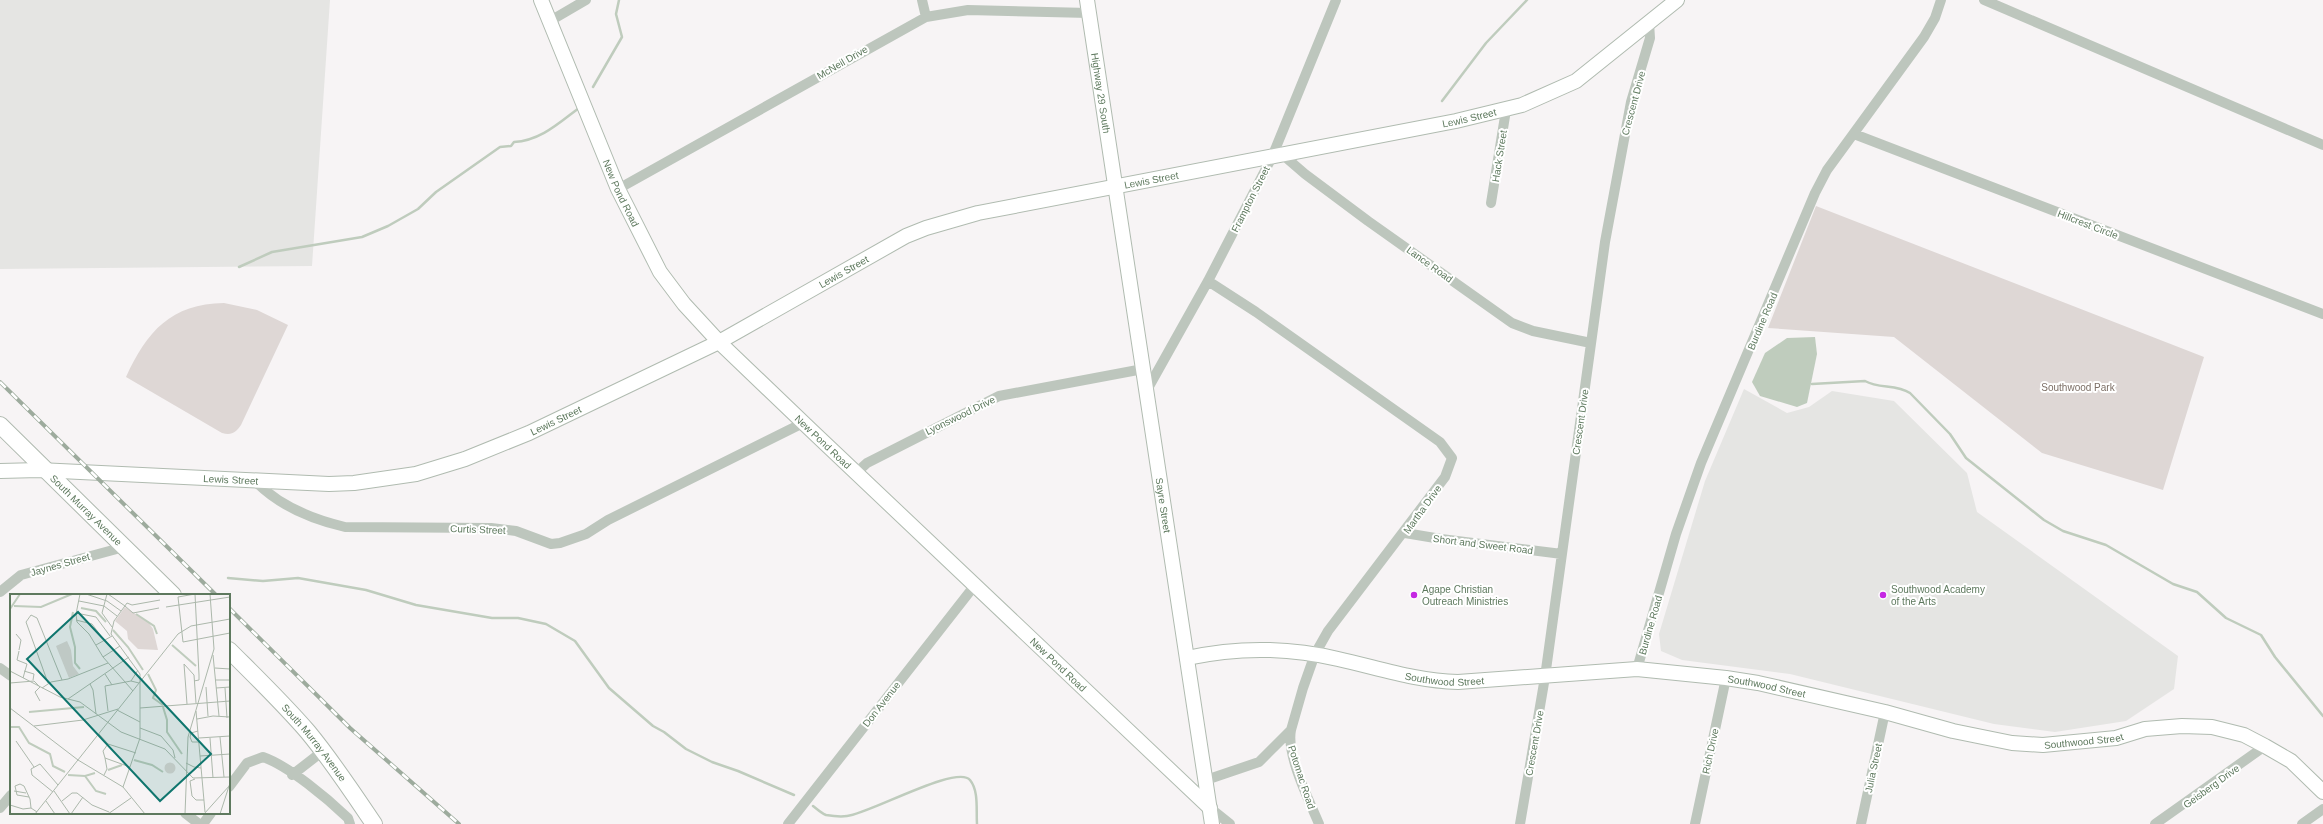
<svg xmlns="http://www.w3.org/2000/svg" width="2323" height="824" font-family="Arial,sans-serif">
	<style>
		.built { fill: #e5e5e3 }
		.green { fill: #ded7d5 }
		.water { fill: #bfccbd }
		.lines { fill: none; stroke-linecap: round; stroke-linejoin: round }
		.stream { stroke: #bfccbd; stroke-width: 2.5 }
		.secondary-casing { stroke: #b0bbb0; stroke-width: 16 }
		.primary-casing { stroke: #afb9af; stroke-width: 18 }
		.street { stroke: #bdc6bd; stroke-width: 10 }
		.secondary { stroke: #fff; stroke-width: 14 }
		.primary { stroke: #fff; stroke-width: 16 }
		.rail-casing { stroke: #9dab9d; stroke-width: 4 }
		.rail { stroke: #fff; stroke-width: 2.5; stroke-dasharray: 8; stroke-linecap: butt }
		.poi-dot { fill: #c527e3; stroke: #fff; stroke-width: 1.5 }
		.labels { text-anchor: middle; stroke-width: 4; stroke-linejoin: round; paint-order: stroke }
		.street-label { font-size: 10px; fill: #5e795e; stroke: #fff }
		.park-label { font-size: 10px; fill: #7c6e65; stroke: #fff }
		.poi-label { font-size: 10px; fill: #5e795e; stroke: #fff; text-anchor: start }
		.inset-river { fill: none; stroke: #bfccbd; stroke-width: 2 }
		.inset-road { fill: none; stroke: #acb8ab; stroke-width: 1 }
		.view { fill: #0f766e; fill-opacity: 0.15; stroke: #0f766e; stroke-width: 2 }
		.inset-edge { fill: none; stroke: #5e795e; stroke-width: 2 }
	</style>
	<rect width="100%" height="100%" fill="#f7f4f5"/>
	<path class="built" d="M0,0H330L312,266L0,269Z
		M1744,389L1787,413L1809,407L1832,391L1894,401L1967,473L1977,512L2178,656L2174,689L2126,721L2055,732L1994,724L1790,674L1682,660L1661,651L1659,634L1705,481Z"/>
	<path class="green" d="M1816,206L2204,357L2163,490L2042,453L1894,337L1768,328Z
		M224,303L257,310L288,325L241,425C236,432 232,436 222,433L126,377C147,331 171,304 224,303Z"/>
	<path class="water" d="M1815,337L1817,354L1807,403L1797,407L1760,396L1752,382L1765,353L1787,338Z"/>
	<g class="lines">
		<path class="stream" d="M593,87L622,37L616,14L619,0
			M1442,101L1486,43L1527,0
			M239,267L272,252L362,237L388,226L418,209L436,192L500,147L511,146L514,142C540,141 559,123 579,108
			M1812,384L1865,381C1879,389 1896,384 1910,393L1950,434L1966,458L2044,520L2063,531L2106,545L2173,584L2197,592L2226,618L2261,635L2275,657L2323,716
			M228,578L263,581L298,578L366,590L416,605L492,618H518L546,624L575,641L609,688L653,726L664,732L686,749L712,762L738,771L794,795
			M813,806C817,809 821,813 826,815C832,816 841,817 847,816C869,814 957,764 970,780C979,791 976,810 977,824"/>
		<g class="secondary-casing">
			<g id="secondary">
				<path id="s1" d="M541,0L618,189L660,272L684,304L719,342L812,431L1210,808"/>
				<path id="s2" d="M1087,0L1212,824"/>
				<path id="s3" d="M0,471L39,470L329,484L354,483L416,474L465,459L529,433L719,342L906,236L926,228L978,213L1456,121L1522,105L1576,81L1677,0"/>
				<path id="s4" d="M1187,658C1237,647 1287,647 1338,659C1379,668 1415,681 1458,682L1637,669L1726,678L1758,683L1885,712L1953,731L2012,743L2043,745L2116,738L2145,729L2182,726L2212,727L2244,735L2265,746L2291,761L2323,792"/>
			</g>
		</g>
		<g class="primary-casing">
			<g id="primary">
				<path id="s5" d="M0,425L173,595"/>
				<path id="s6" d="M229,650C256,677 283,703 308,732C332,761 353,793 374,824"/>
			</g>
		</g>
		<path class="street" d="M922,0L926,17
			M1984,0L2323,145
			M550,21L586,0
			M1854,134L2323,314
			M1283,155L1305,174L1368,221L1512,323L1533,331L1591,343
			M618,189L926,17L968,10L1089,13
			M1491,203L1506,110
			M1147,390L1208,281L1272,157L1336,0
			M857,472L867,463L999,396L1143,369
			M255,481C279,506 311,519 345,527L491,528L516,531L551,544L560,543L586,534L608,520L803,423
			M1405,533L1441,539L1562,554
			M0,592L21,575L124,547
			M0,668L11,676
			M1637,669L1676,534L1701,463L1815,193L1827,170L1924,37L1935,18L1941,0
			M1291,730C1286,755 1309,800 1319,824
			M292,775L323,751
			M1206,780L1259,762L1291,730L1303,688L1315,654L1328,631L1445,477L1452,458L1440,442L1256,312L1208,281
			M229,787L247,763L263,757C289,766 328,799 348,818L350,824
			M0,808L11,795
			M1210,808L1230,824
			M185,813L199,824
			M203,824L211,813
			M788,824L975,585
			M1520,824L1545,677L1605,242L1631,102L1650,38L1649,23
			M1695,824L1726,678
			M1861,824L1885,712
			M2155,824L2265,746
			M2302,824L2323,809"/>
		<use href="#secondary" class="secondary"/>
		<use href="#primary" class="primary"/>
		<g class="rail-casing">
			<path id="rail" d="M0,382L216,595
				M229,608L350,728L459,824"/>
		</g>
		<use href="#rail" class="rail"/>
	</g>
	<g class="poi-dot">
		<circle cx="1414" cy="595" r="4"/>
		<circle cx="1883" cy="595" r="4"/>
	</g>
	<g class="labels">
		<g class="street-label">
			<text transform="translate(842 62) rotate(-30)" y="4">McNeil Drive</text>
			<text dy="4" stroke="none"><textPath href="#s2" startOffset="94">Highway 29 South</textPath></text>
			<text transform="translate(1633 103) rotate(-75)" y="4">Crescent Drive</text>
			<text dy="4" stroke="none"><textPath href="#s3" startOffset="1539">Lewis Street</textPath></text>
			<text transform="translate(1499 156) rotate(-81)" y="4">Hack Street</text>
			<text dy="4" stroke="none"><textPath href="#s3" startOffset="1215">Lewis Street</textPath></text>
			<text dy="4" stroke="none"><textPath href="#s1" startOffset="209">New Pond Road</textPath></text>
			<text transform="translate(1250 199) rotate(-63)" y="4">Frampton Street</text>
			<text transform="translate(2088 224) rotate(21)" y="4">Hillcrest Circle</text>
			<text transform="translate(1430 264) rotate(36)" y="4">Lance Road</text>
			<text dy="4" stroke="none"><textPath href="#s3" startOffset="891">Lewis Street</textPath></text>
			<text transform="translate(1762 321) rotate(-67)" y="4">Burdine Road</text>
			<text transform="translate(960 415) rotate(-26)" y="4">Lyonswood Drive</text>
			<text dy="4" stroke="none"><textPath href="#s3" startOffset="567">Lewis Street</textPath></text>
			<text transform="translate(1580 422) rotate(-82)" y="4">Crescent Drive</text>
			<text dy="4" stroke="none"><textPath href="#s1" startOffset="533">New Pond Road</textPath></text>
			<text dy="4" stroke="none"><textPath href="#s3" startOffset="231">Lewis Street</textPath></text>
			<text dy="4" stroke="none"><textPath href="#s2" startOffset="511">Sayre Street</textPath></text>
			<text transform="translate(1422 509) rotate(-54)" y="4">Martha Drive</text>
			<text dy="4" stroke="none"><textPath href="#s5" startOffset="121">South Murray Avenue</textPath></text>
			<text transform="translate(478 529) rotate(2)" y="4">Curtis Street</text>
			<text transform="translate(1483 544) rotate(7)" y="4">Short and Sweet Road</text>
			<text transform="translate(60 564) rotate(-16)" y="4">Jaynes Street</text>
			<text transform="translate(1650 625) rotate(-74)" y="4">Burdine Road</text>
			<text dy="4" stroke="none"><textPath href="#s1" startOffset="857">New Pond Road</textPath></text>
			<text dy="4" stroke="none"><textPath href="#s4" startOffset="261">Southwood Street</textPath></text>
			<text dy="4" stroke="none"><textPath href="#s4" startOffset="585">Southwood Street</textPath></text>
			<text transform="translate(881 704) rotate(-52)" y="4">Don Avenue</text>
			<text dy="4" stroke="none"><textPath href="#s4" startOffset="909">Southwood Street</textPath></text>
			<text dy="4" stroke="none"><textPath href="#s6" startOffset="126">South Murray Avenue</textPath></text>
			<text transform="translate(1534 743) rotate(-80)" y="4">Crescent Drive</text>
			<text transform="translate(1710 751) rotate(-78)" y="4">Rich Drive</text>
			<text transform="translate(1873 768) rotate(-78)" y="4">Julia Street</text>
			<text transform="translate(1302 777) rotate(72)" y="4">Potomac Road</text>
			<text transform="translate(2211 786) rotate(-36)" y="4">Geisberg Drive</text>
		</g>
		<g class="park-label">
			<text x="2078" y="391">Southwood Park</text>
		</g>
		<g class="poi-label">
			<text x="1422" y="593">Agape Christian<tspan x="1422" dy="12">Outreach Ministries</tspan></text>
			<text x="1891" y="593">Southwood Academy<tspan x="1891" dy="12">of the Arts</tspan></text>
		</g>
	</g>
	<g transform="translate(10 594)">
		<rect width="220" height="220" fill="#f7f4f5"/>
		<path d="M115,13L139,29L143,35L148,56L128,55L118,45L117,37L105,27ZM57,47L61,56L63,72L69,80L59,84L46,52ZM154.5 174a5.5 5.5 0 1 1 11 0a5.5 5.5 0 1 1-11 0Z" fill="#ded7d5"/>
		<path class="inset-river" d="M4,12L31,13L62,0M71,14L86,17L96,28M0,15L10,0M63,18L60,33L65,53V69L70,75M126,20L144,32L147,40M103,36L118,53L133,76M162,51L186,72M138,80L146,96L143,104L153,111M153,113L157,126V138L172,160M19,118L74,113M0,133H9L19,149L40,160L43,172L55,178M124,166L142,171L153,178M98,176L112,171M58,181L75,182L85,179M75,182L86,197L96,200"/>
		<path class="inset-road" d="M70,0L66,20L67,28L79,40L93,63L123,97M76,0L97,7L111,17M97,0L92,19L102,33M98,0L115,12M185,0L168,3L173,48L220,39M69,7L94,12L107,22M117,9L122,11L150,6M115,12L123,19L149,14M156,13L220,3M66,19L86,23L100,42M66,26L82,30L94,46M6,40L11,46L9,56M86,51L102,42M9,57L7,66L17,70L13,84M203,61L209,122M93,63L110,52M174,70L184,81L186,109M174,70L177,110M205,74L220,75M0,77L50,103L70,108L111,138L155,155L183,184L220,183M14,77L24,80L23,86M95,80L102,91M206,86H220M121,87L128,76M184,87L189,86V81L185,0M0,89L24,87L30,93L25,98L30,107M38,89L16,28L21,21L27,24L52,86M80,90L83,96L86,120M196,93L198,122M32,94L41,88L58,85L98,69M206,94L220,93M215,94L217,124M58,105L119,63M0,114L68,166L113,193L135,220M130,114L220,107M107,116L130,128M98,117L95,92L121,87L129,89M186,117L195,218M187,125L203,122L220,123M24,132L73,126L108,115M130,134L151,142L163,156L165,164M188,137L181,139L180,143L182,148H189M89,140L98,150L126,159M210,143L214,183M189,144L220,142M200,144L203,184M6,147L24,173M98,150L93,157L95,164L120,173M190,162L220,160M176,169L184,173L191,174M94,181L97,175L95,164M185,185L180,187L182,202L186,206H194M113,193L130,144V80L101,40L104,27L117,9M4,197L16,199M44,197L60,220M43,198L22,181L21,175L30,170L48,191M19,203L7,201L5,192L10,190L14,192L20,205L21,214M36,207L45,220M52,207L62,199H67L82,211L99,218M0,211L13,215L21,214L27,218M25,220L168,40L181,32L220,25M61,220L73,203M98,220L121,204M175,220L178,143L204,55L200,0M194,220L220,191M210,220L220,189"/>
		<path class="view" d="M68,18L201,160L150,207L17,65Z"/>
		<rect width="220" height="220" class="inset-edge"/>
	</g>
</svg>
